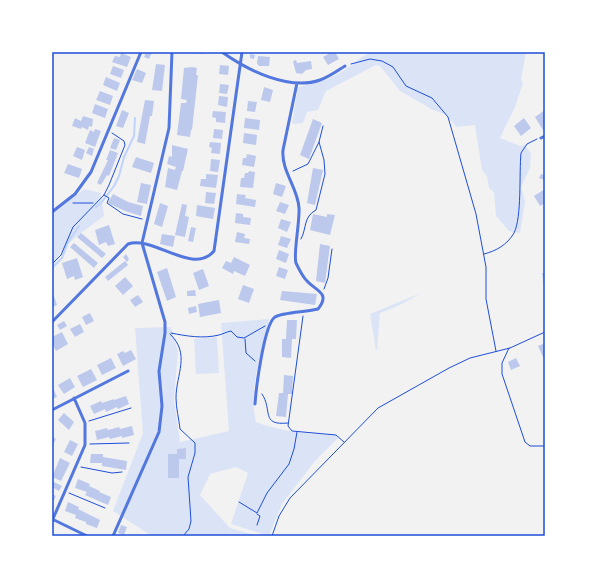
<svg xmlns="http://www.w3.org/2000/svg" width="597" height="588" font-family="Quicksand,sans-serif">
	<style>
		.green { fill: #dbe4f7 }
		.lines { fill: none; stroke-linecap: round; stroke-linejoin: round }
		.stream { stroke: #bfd3fe; stroke-width: 2 }
		.building { fill: #bdc9ec }
		.path { stroke: #1d4ed8; stroke-width: 1 }
		.minor { stroke: #5277de; stroke-width: 3 }
		.neatline { fill: none; stroke: #1d4ed8; stroke-width: 1.5 }
	</style>
	<rect width="100%" height="100%" fill="#f2f2f2"/>
	<path class="green" d="M372,52H526L521,80L523,83L515,107L500,138L520,146L525,145L531,154L530,168L521,187L525,202L520,233L509,231L496,216L494,192L489,188L487,176L482,170L475,125L456,127L447,115L433,110L400,91L380,66L376,65L326,91L318,110L307,112L303,123L292,124L298,87C315,84 331,79 346,69C357,62 359,57 372,52Z
		M84,189L101,193L104,216L77,236L61,251L52,269V214Z
		M421,293L400,305L380,313L377,350H376L370,314Z
		M269,319C262,352 248,389 256,422C282,432 308,434 336,435L338,438L315,461L282,504L269,536L231,524L248,473L236,467L210,474L200,495L230,528L258,536H152L113,511L143,433L135,328L171,327L178,351L174,400L180,442L229,431L221,323Z
		M217,337L219,373L196,374L194,339Z"/>
	<g class="lines">
		<path class="stream" d="M96,207L101,203L114,186L119,176L124,157L134,136L135,118
			M52,268L62,258L68,242L79,226"/>
	</g>
	<path class="building" d="M146,52H152L149,59L144,57Z
		M193,52H205L204,54Z
		M332,52H335L339,59L328,65L323,57Z
		M121,53L131,57L127,67L112,62L115,56L120,57Z
		M250,54L255,55L254,59L250,58Z
		M258,56L270,57L269,66H259L257,63Z
		M296,60L297,63L311,61L312,69L306,70L302,74L296,73L293,61Z
		M156,64L165,65L162,91L152,90Z
		M220,65L229,66L228,75L219,74Z
		M113,66L124,70L121,78L110,74Z
		M192,67L197,68L196,75H198L192,130H191L190,137L177,135L181,103H186L187,100L181,99L184,68Z
		M137,69L146,73L142,83L132,80Z
		M106,77L120,83L117,91L103,85Z
		M220,84L229,85L227,94L219,93Z
		M264,87L273,90L270,102L261,100Z
		M100,91L113,96L110,105L96,100Z
		M219,96L228,97L227,107L218,105Z
		M145,100L154,101L152,116H150L145,144L137,142Z
		M248,101L257,102L255,112L247,111Z
		M95,104L108,109L105,118L92,113Z
		M122,110L129,113L123,128L116,126Z
		M545,110V128L543,130L535,117Z
		M213,111L226,112L225,123L216,122V118L212,117Z
		M83,116L93,119L92,127L89,126L88,130L82,127L81,129L72,126L75,118L81,121Z
		M245,118L260,120L259,130L244,128Z
		M524,118L531,128L521,136L514,126Z
		M313,119L322,123L309,159L300,155Z
		M95,129L101,131L95,147L85,143L90,130L94,132Z
		M214,129L223,130L222,139L213,138Z
		M244,133L257,135L256,145L243,143Z
		M114,138L120,140L116,150L110,148Z
		M210,142L221,143L220,154L211,153L212,148L209,147Z
		M172,145L188,149L183,171H182L177,190L165,187L168,168L175,170L176,167L167,164L169,156L172,157Z
		M77,147L85,150L82,160L73,156Z
		M89,147L94,149L92,156L86,153Z
		M110,150L118,153L109,176L107,175L101,185L97,183L108,160H106Z
		M247,154L256,156L254,167L242,165L243,158H246Z
		M136,157L154,163L151,173L132,167Z
		M211,159L220,160L218,172L210,171Z
		M68,164L82,169L79,178L64,173Z
		M313,168L323,170L315,205L307,203Z
		M249,171L255,172L253,188L240,187L241,178H244L245,173H248Z
		M206,174L218,175L216,188L200,186L201,179H206Z
		M541,174L545,175L544,180L539,178Z
		M141,183L151,185L147,204L137,202Z
		M276,183L286,186L282,197L273,194Z
		M545,189V203L540,206L534,196Z
		M206,192L216,193L214,204L205,203Z
		M113,194L128,202L143,206L141,216L125,211L108,203Z
		M237,194L246,195L245,198L256,200L255,207L236,204Z
		M280,202L289,205L285,214L276,211Z
		M160,203L168,206L162,227L154,224Z
		M182,204L187,205L185,216L189,217L185,237L175,235Z
		M197,205L215,208L213,219L196,216Z
		M236,213L243,214V217L251,218L250,225L235,223Z
		M313,214L327,217V214L335,215L330,235L310,230Z
		M281,219L291,222L287,232L278,228Z
		M109,225L115,244L108,246L106,242L99,245L95,230Z
		M191,227L196,228L193,242L188,241Z
		M237,232L245,234L244,238L250,239L249,244L235,242Z
		M81,233L106,254L102,258L77,237Z
		M162,234L175,236L173,247L160,244Z
		M281,236L291,239L287,248L278,245Z
		M74,243L98,263L94,268L70,247Z
		M320,244L330,246L325,283L316,281Z
		M279,250L289,254L286,263L276,259Z
		M126,254L129,259L127,262L123,257Z
		M234,257L250,265L245,276L234,271L233,274L222,268L226,261L231,263Z
		M77,258L83,277L75,280L74,276L67,279L62,263Z
		M125,261L128,265L108,281L105,277Z
		M279,267L288,270L285,279L276,276Z
		M167,268L176,297L167,301L157,272Z
		M203,269L209,286L199,290L193,273Z
		M542,273H545V287H544Z
		M125,277L133,286L123,295L115,286Z
		M243,285L254,289L249,303L238,299Z
		M52,290L57,305L52,307Z
		M195,290L196,296H187V291Z
		M282,291L317,294L315,305L280,300Z
		M138,295L143,302L135,307L130,300Z
		M219,300L221,313L200,317L198,304Z
		M196,306L197,312L189,314L188,308Z
		M90,313L94,321L86,325L82,317Z
		M287,320H297L296,339H292L291,358L282,357V339H286Z
		M64,321L67,326L60,330L57,325Z
		M80,324L84,332L75,337L70,329Z
		M62,332L68,344L56,351L52,343V337Z
		M545,343V356L543,357L538,346Z
		M131,350L136,359L123,366L117,354L123,351L125,353Z
		M111,358L116,368L102,375L97,365Z
		M516,358L520,366L511,370L508,362Z
		M91,369L97,380L83,387L77,376Z
		M284,375L293,376L292,394H288L286,417L276,416L279,393H283Z
		M70,378L75,387L64,394L58,385Z
		M54,390L57,397L52,399V391Z
		M126,396L129,404L118,409L117,407L106,412L105,409L94,414L90,406L101,401L102,403L114,399V400Z
		M64,413L74,422L69,430L58,420Z
		M132,426L134,435L122,438V436L110,439L109,437L97,440L95,431L107,428L108,430L119,427L120,429Z
		M52,437L56,439L52,446Z
		M70,440L78,444L72,456L64,452Z
		M186,448V459H179V478H168V454H177V449Z
		M91,454H103V457L127,461L126,470L102,466V463H90Z
		M60,458L70,463L61,481L52,477Z
		M78,479L90,484L89,486L100,491L99,492L111,497L108,505L85,495L87,492L75,488Z
		M52,481L62,486L59,491L52,487Z
		M52,494L56,496L52,504Z
		M68,502L79,507L78,509L100,520L97,528L86,524V522L75,518L76,515L65,511Z
		M121,525L127,527L124,535L118,533Z"/>
	<g class="lines">
		<path class="path" d="M351,64L370,59L382,61L393,67L406,86L432,98L448,117L476,214L486,267V299L496,351
			M293,171L308,164L319,142
			M104,195L109,198L107,203L123,214L142,219
			M73,203H93
			M301,239C307,228 303,217 316,210L325,174L324,160L319,142L323,126
			M484,254C496,251 507,245 514,233C522,217 519,173 521,153L527,144L537,139
			M52,264L61,255L73,227L104,195L109,185L125,145L124,141L112,133
			M324,289L328,278L332,249
			M303,316L288,426L292,431L336,435L344,442
			M171,333C186,336 203,339 219,335C223,334 226,332 231,331L237,337L244,338L265,326
			M170,334C191,354 176,374 176,398C176,408 179,419 180,429L195,443V453L188,477L191,521L189,529L183,536
			M245,339L246,353L255,361
			M509,348L502,363V374L525,442L530,446H545
			M262,394C273,410 260,426 288,423
			M89,421L131,408
			M90,444L129,443
			M81,467L112,473L122,472
			M69,493L105,508
			M239,502L257,513L267,493L289,464L294,449L297,432
			M257,514L260,516L257,525
			M272,536L279,516L290,498L378,408L449,368L470,358L510,348L545,332"/>
		<path class="minor" d="M222,52C247,70 289,91 320,80C329,77 337,71 345,66
			M541,138L545,136
			M52,212L75,194L91,172L141,52
			M52,322L128,244C153,235 193,276 214,251L242,52
			M255,404C256,389 264,324 275,317C282,312 307,312 318,309C331,293 316,291 307,281C302,276 299,269 296,263C293,255 300,221 299,208C298,188 281,171 283,150L297,83
			M52,410L128,371
			M52,519L87,536
			M52,521L85,445V423L74,398
			M113,536L159,432L162,406L159,371L165,333V322L142,243L169,128L172,52"/>
	</g>
	<rect width="597" height="588" fill="none" stroke="#ffffff" stroke-width="106"/>
	<rect x="53" y="53" width="491" height="482" class="neatline"/>
</svg>
